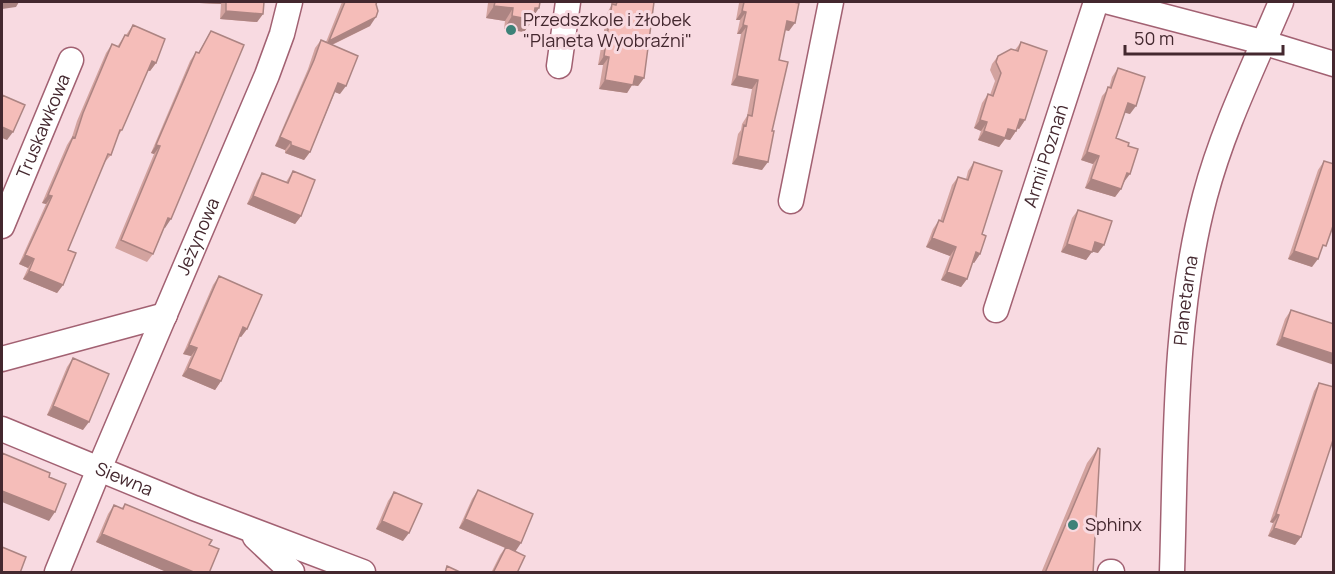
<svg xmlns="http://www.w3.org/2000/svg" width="1335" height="574" font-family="Manrope,sans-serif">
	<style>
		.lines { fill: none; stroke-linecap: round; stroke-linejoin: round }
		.minor-casing { stroke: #a26172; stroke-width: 27 }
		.minor { stroke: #fff; stroke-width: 24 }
		.wall { fill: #d3a39f }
		.shaded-wall { fill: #ac8482 }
		.building { fill: #f5bdb9; stroke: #ac8482; stroke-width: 1.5 }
		.poi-dot { fill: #3d8278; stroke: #f8dae1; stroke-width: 2 }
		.labels { text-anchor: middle; stroke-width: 6; stroke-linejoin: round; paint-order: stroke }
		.poi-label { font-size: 18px; fill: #44282f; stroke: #f8dae1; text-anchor: start }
		.street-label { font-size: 18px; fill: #44282f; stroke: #f8dae1 }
	</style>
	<rect width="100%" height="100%" fill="#f8dae1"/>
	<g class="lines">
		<g class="minor-casing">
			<g id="minor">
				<path d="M1109,2L1262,42L1334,64"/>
				<path d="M559,66L568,2"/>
				<path d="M791,201L831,2"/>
				<path id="s1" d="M2,226L71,60"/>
				<path id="s2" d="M996,310L1096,2"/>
				<path d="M2,359L165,315"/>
				<path id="s3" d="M2,429L194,508L363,572"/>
				<path d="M255,537L292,572"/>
				<path id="s4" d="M57,572L99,469L267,75L282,34L290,2"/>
				<path d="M1110,572H1112"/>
				<path id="s5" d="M1172,572C1176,449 1173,316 1205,196C1223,128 1254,66 1281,2"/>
			</g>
		</g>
		<use href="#minor" class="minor"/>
	</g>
	<path class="wall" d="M178,2H264L263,14L257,22L220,19L221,4Z
		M342,2H377L370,26L332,45L340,94L335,92L310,152L304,160L285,153V150L275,146L308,69L315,48L321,40L326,42Z
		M476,2H540L534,16L524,32L504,29L505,21L486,18L488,3Z
		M612,2H654L644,78L638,86L632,85L627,93L599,89L603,65H598L607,13L611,6Z
		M741,2H793L789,31L785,30L779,60L762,170L732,164L738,134L741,130L742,124L747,116L752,89L731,85L741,34H737L740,20H736L739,3Z
		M133,25L156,63L150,71L148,70L122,130L118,136L111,155L104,163L68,250L63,285L57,293L23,279L28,268L19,264L46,204L42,203L67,145L72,137L77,121L106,53L112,44L117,47L125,35H126Z
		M211,31L165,228H164L153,254L147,262L115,248L154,154L151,153L190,61L196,52L198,53Z
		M1021,42L1025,120L1019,129L1017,128L1016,131L1010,140L1005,139L999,147L978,140L981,131L974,128L982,103L988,94L990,95L995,81L990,70L992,64L998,56L1015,50Z
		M1118,68L1130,114L1125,112L1116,138L1128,146L1124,182L1121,189L1115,197L1085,188L1093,164L1081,160L1102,96L1109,88L1112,77Z
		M1324,161L1312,267L1288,259L1318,170Z
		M974,162L982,234L980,254L974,263L973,262L967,279L961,287L941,280L950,256L926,247L933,229L939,220L940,221L952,185L958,177L966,179L968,171Z
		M293,171L301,216L295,224L247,204L257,181L262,173L286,182Z
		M1078,210L1098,253L1092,251L1086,260L1061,252L1072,218Z
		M219,276L247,329L241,337L239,336L221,381L215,390L182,376L191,356L183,354L213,285Z
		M1291,310L1334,324L1276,345L1285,319Z
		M73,358L83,430L47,415L67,367Z
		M1319,383L1301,537L1295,545L1268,536L1273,523L1270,522L1314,391Z
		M1098,448L1093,573H1041L1087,463Z
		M478,490L515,551L517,573H491L500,555L505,548L459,528L472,499Z
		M394,492L403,541L376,529L388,501Z
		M125,504L209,545V573H169L96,542L108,514L114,505L121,509Z"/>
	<path class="shaded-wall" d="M2,2H19L16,7L2,9Z
		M178,2H222L221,4Z
		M494,6L513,8L505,21L486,18Z
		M535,8H539L531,20H533L524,32L504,29L512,16Z
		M226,11L263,14L257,22L220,19Z
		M742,11L746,12L740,20H736Z
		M376,17L370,26L323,49L329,41Z
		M787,21L795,23L789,31L781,29Z
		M743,25L747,26L741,34H737Z
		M604,56L609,57L603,65H598Z
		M152,61L156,63L150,71L146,70Z
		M635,76L644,78L638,86L632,85L627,93L599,89L605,80Z
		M737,76L758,80L752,89L731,85Z
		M338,83L346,86L340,94L332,91Z
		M1128,103L1136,106L1130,114L1122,112Z
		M1020,119L1025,120L1019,129L1014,127Z
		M980,120L987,122L981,131L974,128Z
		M2,127L13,132L7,140L2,138Z
		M1008,129L1016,131L1010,140L1005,139L999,147L978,140L984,131Z
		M280,137L291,142L285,150L275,146Z
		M156,145L160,146L154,154L151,153Z
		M291,145L310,152L304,160L285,153Z
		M1087,152L1099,156L1093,164L1081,160Z
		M738,156L768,162L762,170L732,164Z
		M1127,173L1130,174L1124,182L1121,181Z
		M1091,179L1121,189L1115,197L1085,188Z
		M48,195L52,196L46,204L42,203Z
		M253,196L301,216L295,224L247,204Z
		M168,218L171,219L165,228L162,227Z
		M932,238L956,247L950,256L926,247Z
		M1095,242L1104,245L1098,253L1089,251Z
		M1067,244L1092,252L1086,260L1061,252Z
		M1294,251L1318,259L1312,267L1288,259Z
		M976,252L980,254L974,263L970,261Z
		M25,255L34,259L28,268L19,264Z
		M29,271L63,285L57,293L23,279Z
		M947,272L967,279L961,287L941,280Z
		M243,327L247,329L241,337L237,335Z
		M1282,337L1334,354V365L1276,345Z
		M189,345L197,348L191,356L183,354Z
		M188,368L221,381L215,390L182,376Z
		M53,406L89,422L83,430L47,415Z
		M2,491L55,512L49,521L2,502Z
		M1276,514L1279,515L1273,523L1270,522Z
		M465,519L521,543L515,552L459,528Z
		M382,521L409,533L403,541L376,529Z
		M1274,528L1301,537L1295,545L1268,536Z
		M102,534L196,573H169L96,542Z"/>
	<path class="building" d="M226,2H264L263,14L226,11Z
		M345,2H377L376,4L378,11L376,17L329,41Z
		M495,2H540L539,8H535L533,20L512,16L513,8L494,6Z
		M617,2H654L644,78L635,76L633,85L605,80L609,57L604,56L612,4L616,5Z
		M744,2H793L799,3L795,23L787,21L779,60L788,62L772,131H774L768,162L738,156L744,125L746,126L748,115L752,116L758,80L737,76L747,26L743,25L746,12L742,11Z
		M133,25L165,39L156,63L152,61L122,130H120L111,155L108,154L68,250L76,253L63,285L29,271L34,259L25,255L52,196L48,195L73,137L75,138L83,113L112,44L119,47L125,35L128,36Z
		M211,31L244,45L171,219L168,218L153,254L121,240L160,146L156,145L196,52L199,53Z
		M321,40L358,56L346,86L338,83L310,152L291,145V142L280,137L314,60Z
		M1021,42L1047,51L1025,120L1020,119L1016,131L1008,129L1005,138L984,131L987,122L980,120L988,94L993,96L1001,73L996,62L998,56L1011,49L1018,51Z
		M1118,68L1145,77L1136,106L1128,103L1116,138L1129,143L1128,146L1138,149L1130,174L1127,173L1121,189L1091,179L1099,156L1087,152L1108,87L1111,88Z
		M2,95L25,105L13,132L2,127Z
		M1324,161L1334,164V223L1326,246L1323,245L1318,259L1294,251Z
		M974,162L1002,171L982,234L986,236L980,254L976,252L967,279L947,272L956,247L932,238L939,220L943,222L958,177L968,180Z
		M293,171L315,180L301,216L253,196L262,173L288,183Z
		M1078,210L1112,221L1104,245L1095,242L1092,252L1067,244Z
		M219,276L262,295L247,329L243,327L221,381L188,368L197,348L189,345Z
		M1291,310L1334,324V354L1282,337Z
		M73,358L109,374L89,422L53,406Z
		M1319,383L1334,387V437L1301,537L1274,528L1279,515L1276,514Z
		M1098,448L1100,449L1093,573H1045Z
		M2,453L50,473L49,477L66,484L55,512L2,491Z
		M478,490L533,514L521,543L465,519Z
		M394,492L422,504L409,533L382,521Z
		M125,504L212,540L209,545L219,549L209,573H196L102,534L114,505L123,509Z
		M2,547L26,557L20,573H2Z
		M506,547L525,556L517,573H493Z
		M447,566L462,573H445Z"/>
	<g class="poi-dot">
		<circle cx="511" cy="30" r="6"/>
		<circle cx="1073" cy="525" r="6"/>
	</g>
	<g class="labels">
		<g class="poi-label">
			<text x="523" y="26">Przedszkole i żłobek<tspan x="523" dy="21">"Planeta Wyobraźni"</tspan></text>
			<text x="1085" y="531">Sphinx</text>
		</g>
		<g class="street-label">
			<text dy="6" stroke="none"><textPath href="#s1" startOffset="108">Truskawkowa</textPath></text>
			<text dy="6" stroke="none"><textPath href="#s2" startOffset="162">Armii Poznań</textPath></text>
			<text dy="6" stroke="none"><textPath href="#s4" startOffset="364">Jeżynowa</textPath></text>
			<text dy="6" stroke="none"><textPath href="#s5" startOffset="272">Planetarna</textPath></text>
			<text dy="6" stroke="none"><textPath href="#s3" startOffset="132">Siewna</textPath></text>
		</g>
	</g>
	<rect width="1335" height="574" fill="none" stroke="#44282f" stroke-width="6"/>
	<path d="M1125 45v9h158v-9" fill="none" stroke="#44282f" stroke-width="3"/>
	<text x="1134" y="45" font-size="18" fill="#44282f" stroke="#f8dae1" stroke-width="4.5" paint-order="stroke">50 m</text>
</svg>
